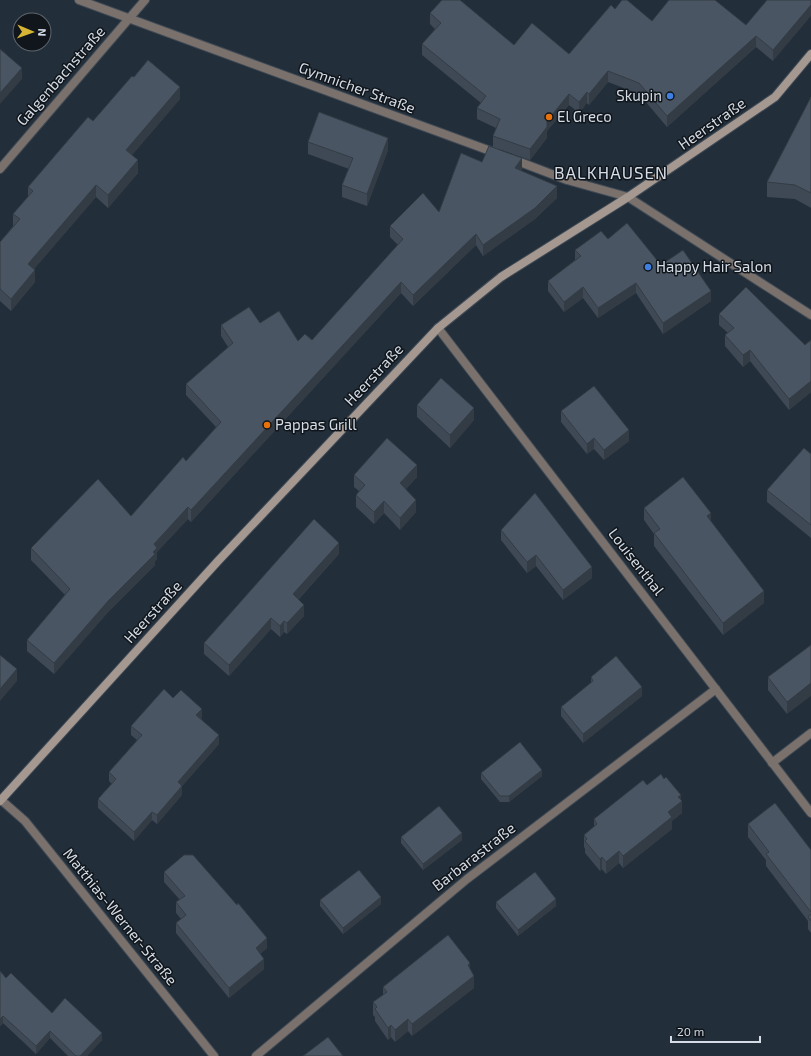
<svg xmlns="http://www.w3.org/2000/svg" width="811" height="1056" font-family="'Exo 2',sans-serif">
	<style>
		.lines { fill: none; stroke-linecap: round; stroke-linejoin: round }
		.service-casing { stroke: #3f4a55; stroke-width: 10 }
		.minor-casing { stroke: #3f4a55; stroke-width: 10 }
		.tertiary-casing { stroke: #3f4a55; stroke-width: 10 }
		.secondary-casing { stroke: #3f4a55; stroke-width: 10 }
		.service { stroke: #7a716d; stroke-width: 8 }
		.minor { stroke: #7a716d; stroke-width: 8 }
		.tertiary { stroke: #7a716d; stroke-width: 8 }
		.secondary { stroke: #a59891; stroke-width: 8 }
		.wall { fill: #3f4955 }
		.shaded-wall { fill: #333c45 }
		.building { fill: #495563; stroke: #333c45 }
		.shop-dot { fill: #3f7fe0; stroke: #10161b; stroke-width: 1.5 }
		.food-dot { fill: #e8710a; stroke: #10161b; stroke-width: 1.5 }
		.labels { text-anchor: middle; stroke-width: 3; stroke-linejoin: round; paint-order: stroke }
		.street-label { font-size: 15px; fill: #d5dce5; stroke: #10161b }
		.poi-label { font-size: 15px; fill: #d5dce5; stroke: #10161b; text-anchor: start }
		.quarter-label { font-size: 17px; letter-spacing: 1px; fill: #d5dce5; stroke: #10161b }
	</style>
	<rect width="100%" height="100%" fill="#222e3a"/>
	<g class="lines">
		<g class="service-casing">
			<path id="service" d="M772,763L811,733"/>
		</g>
		<g class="minor-casing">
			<path id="minor" d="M0,169L145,0
				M438,328L811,813
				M0,799L25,821L214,1056
				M256,1056L467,879L716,689"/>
		</g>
		<g class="tertiary-casing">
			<path id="tertiary" d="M79,0L496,153
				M512,159L567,180L628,197L811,315"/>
		</g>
		<g class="secondary-casing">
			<path id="secondary" d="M0,801L218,561L438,328L501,277L628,197L775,97L811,54"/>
		</g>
		<use href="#service" class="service"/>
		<use href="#minor" class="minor"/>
		<use href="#tertiary" class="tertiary"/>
		<use href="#secondary" class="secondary"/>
	</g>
	<path class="wall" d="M811,0L773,61L756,47L667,127L639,94L608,82L589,105L587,103L579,113L569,105L547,131V138L530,160L493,147V136L496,128L477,119V108L481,103L422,55V44L435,29L430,24V13L514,45L569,54L615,9L652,21L746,25Z
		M134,77L180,99L132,155L138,173L108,208L96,197L34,269L35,282L11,311L0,301V242L13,226V214L28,197V187L93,121Z
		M811,97V208L795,199L767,197V182Z
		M308,142L388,150L367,206L342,197V185L349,169L308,154Z
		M482,162L522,169L521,171L557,198L535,219L483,256L476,245L413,306L401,293L191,522L188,519L157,552V559L155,561V565L109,611L54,674L27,651V640L65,595L31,560V548L131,516L186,461L216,427L186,395V384L228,347L221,336V325L260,323L298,341L312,340L398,245L390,237V226L439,212Z
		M608,239L661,265L711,301L663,334L636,293L598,318L583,298L564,312L548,291V281L575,260V250Z
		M719,314L805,345L811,340V392L789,410L750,361L743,367L725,346V335L728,333L719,325Z
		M417,405L474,420L450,448L417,417Z
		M561,411L629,441L604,460L594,449L587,454L561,422Z
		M811,454V538L767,502V490Z
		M354,475L417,477L406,489L416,512L400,530L384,513L374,524L356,507V495L359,491L354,487Z
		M644,508L711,521L764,603L723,635L654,546V534L644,520Z
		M501,530L592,578L563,600L536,566L527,573L501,540Z
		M339,554L299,599L304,616L287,634L284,632L280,637L271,629L229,676L204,654V643Z
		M811,645L787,714L768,690V677Z
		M591,677L642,696L583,743L561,716V707L591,684Z
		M173,698L202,718L200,719L219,744L182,786V795L157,824L152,820L134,841L98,808V799L112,784L109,781V772L137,740L131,735V726Z
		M481,773L542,776L509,802H500L481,779Z
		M647,785L681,799L682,813L672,821V829L623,868L619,863L606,874L602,869L600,871L585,853V849L584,847V835L594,827V819Z
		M748,824L811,850V933L808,929V921L766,866V860L748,837Z
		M401,837L462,840L423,870L401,843Z
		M164,872L267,948L260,954L264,969L229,998L176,933V923L181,919L176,913V902L180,900L164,882Z
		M320,900L381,904L343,934L320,906Z
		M496,902L556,906L518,936L496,908Z
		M470,969L474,988L412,1036L408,1031L395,1042L391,1037L388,1040L375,1021V1017L373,1015V1002L383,995V987Z
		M0,971L6,978L52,1013L102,1040L87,1056H68L50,1038L36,1054L3,1023L0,1026Z"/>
	<path class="shaded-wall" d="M811,5V16L773,61V50Z
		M756,36V47L667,127V116Z
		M22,68V79L0,104V93Z
		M608,71V82L589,105V94Z
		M180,87V99L126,162V150Z
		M587,92V103L579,113V102Z
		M569,94V105L547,131V138L530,160V149L547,121Z
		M388,138V150L367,206V194Z
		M522,158V169L515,179V168Z
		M138,160V173L108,208V195Z
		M96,185V197L28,276V264Z
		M557,186V198L535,219L483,256V245Z
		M476,234V245L413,306V295Z
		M35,270V282L11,311V299Z
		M401,282V293L191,522V510Z
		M636,283V293L598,318V308Z
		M583,287V298L564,312V302Z
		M711,291V301L663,334V323Z
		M750,350V361L743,367V355Z
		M811,381V392L789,410V399Z
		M474,408V420L450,448V435Z
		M629,430V441L604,460V450Z
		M594,438V449L587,454V444Z
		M417,465V477L400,495V483Z
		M416,500V512L400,530V518Z
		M384,501V513L374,524V512Z
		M188,507V519L157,552V559L155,561V565L109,611L54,674V663L109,600L154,544Z
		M711,513V525L707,516Z
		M339,543V554L293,605V594Z
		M536,555V566L527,573V562Z
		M592,567V578L563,600V590Z
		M764,591V603L723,635V623Z
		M304,605V616L287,634V623Z
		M271,618V629L229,676V665Z
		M284,621V632L280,637V626Z
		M17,669V681L0,701V689Z
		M811,683V696L787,714V702Z
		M642,687V696L583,743V734Z
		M202,709V718L196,724V715Z
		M219,735V744L178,791V782Z
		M542,770V776L509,802V796Z
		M182,786V795L157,824V815Z
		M681,795V802L682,801V813L672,821V829L623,868V856L668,812L678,797Z
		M152,812V820L134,841V832Z
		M462,833V840L423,870V864Z
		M619,851V863L606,874V862Z
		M602,857V869L600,871V859Z
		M381,897V904L343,934V928Z
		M556,899V906L518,936V930Z
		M267,938V948L256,958V948Z
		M264,959V969L229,998V988Z
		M470,963V975L468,965Z
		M474,976V988L412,1036V1024Z
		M3,1016V1023L0,1026V1019Z
		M408,1019V1031L395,1042V1030Z
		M391,1025V1037L388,1040V1028Z
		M50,1031V1038L36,1054V1046Z
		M102,1033V1040L87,1056H80Z"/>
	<path class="building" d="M442,0H460L514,45L532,23L569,54L611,5L615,9L622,0H627L652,21L669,0H715L746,25L767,0H811V5L773,50L756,36L667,116L639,83L608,71L589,94L587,92L579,102L569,94L547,121V127L530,149L493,136L500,119L477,108L486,96L422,44L441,23L430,13Z
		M0,49L22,68L0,93Z
		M148,60L180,87L126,150L138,160L108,195L96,185L28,264L35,270L11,299L0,289V242L20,219L13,214L33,191L28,187L88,117L93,121L132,76L134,77Z
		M811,97V193L795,185L767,182Z
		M319,112L388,138L367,194L342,185L353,158L308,142Z
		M489,146L522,158L515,168L557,186L535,208L483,245L476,234L413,295L401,282L191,510L188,507L154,544L157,548L153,552L155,554L109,600L54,663L27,640L70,589L31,548L98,479L131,516L183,457L186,461L221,422L186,384L233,343L221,325L249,307L260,323L279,311L298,341L305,334L312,340L403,239L390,226L423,193L439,212L461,153L482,162Z
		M627,223L661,265L683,250L711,291L663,323L636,283L598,308L583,287L564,302L548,281L581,256L575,250L601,231L608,239Z
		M746,287L805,345L811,340V381L789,399L750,350L743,355L725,335L734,328L719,314Z
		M441,378L474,408L450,435L417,405Z
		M594,386L629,430L604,450L594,438L587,444L561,411Z
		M387,438L417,465L400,483L416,500L400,518L384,501L374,512L356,495L365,485L354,475Z
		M804,448L811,454V525L767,490Z
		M683,477L711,513L707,516L764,591L723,623L654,533L660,529L644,508Z
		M535,493L592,567L563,590L536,555L527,562L501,530Z
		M314,519L339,543L293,594L304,605L287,623L284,621L280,626L271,618L229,665L204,643Z
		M811,645V683L787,702L768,677Z
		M0,655L17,669L0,689Z
		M616,656L642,687L583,734L561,707L593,681L591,677Z
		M164,689L173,698L181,690L202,709L196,715L219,735L178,782L182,786L157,815L152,812L134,832L98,799L116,779L109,772L142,735L131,726Z
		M520,742L542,770L509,796H500L481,773Z
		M661,774L664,779L666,777L681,795L678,797L682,801L668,812L672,817L623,856L619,851L606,862L602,857L600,859L585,841L587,839L584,835L597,824L594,819L643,780L647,785Z
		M775,803L811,850V912L766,854L769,852L748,824Z
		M439,806L462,833L423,864L401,837Z
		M184,855H193L237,905L238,903L267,938L256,948L264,959L229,988L176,923L186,915L176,902L185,896L164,872Z
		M359,870L381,897L343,928L320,900Z
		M535,872L556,899L518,930L496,902Z
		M811,914V921L808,917Z
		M448,935L470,963L468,965L474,976L412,1024L408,1019L395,1030L391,1025L388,1028L375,1009L377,1007L373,1002L387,992L383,987Z
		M0,971L6,978L11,973L52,1013L65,998L102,1033L80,1056H76L50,1031L36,1046L3,1016L0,1019Z
		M328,1037L343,1056H303Z"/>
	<g class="shop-dot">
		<circle cx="670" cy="96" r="4"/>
		<circle cx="648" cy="267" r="4"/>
	</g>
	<g class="food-dot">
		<circle cx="549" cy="117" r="4"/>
		<circle cx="267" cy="425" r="4"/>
	</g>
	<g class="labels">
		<g class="street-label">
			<text transform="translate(61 76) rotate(-49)" y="5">Galgenbachstraße</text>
			<text transform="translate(357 88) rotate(20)" y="5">Gymnicher Straße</text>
			<text transform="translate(712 124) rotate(-35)" y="5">Heerstraße</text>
			<text transform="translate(374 375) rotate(-47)" y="5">Heerstraße</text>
			<text transform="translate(636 562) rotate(52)" y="5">Louisenthal</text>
			<text transform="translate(153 612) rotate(-48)" y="5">Heerstraße</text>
			<text transform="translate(474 857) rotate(-38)" y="5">Barbarastraße</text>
			<text transform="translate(120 917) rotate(51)" y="5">Matthias-Werner-Straße</text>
		</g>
		<g class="poi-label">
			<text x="662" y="101" text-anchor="end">Skupin</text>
			<text x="557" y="122">El Greco</text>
			<text x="656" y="272">Happy Hair Salon</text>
			<text x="275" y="430">Pappas Grill</text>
		</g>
		<g class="quarter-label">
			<text x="611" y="179">BALKHAUSEN</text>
		</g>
	</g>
	<g transform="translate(32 32) rotate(92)"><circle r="19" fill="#10161b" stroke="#5f656c"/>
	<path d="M0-3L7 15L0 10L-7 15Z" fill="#d6b534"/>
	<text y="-6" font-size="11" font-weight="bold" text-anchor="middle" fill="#d5dce5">N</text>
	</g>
	<path d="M671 1036v6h89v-6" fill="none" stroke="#d5dce5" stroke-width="2"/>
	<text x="677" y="1036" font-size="12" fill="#d5dce5" stroke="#10161b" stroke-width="3" paint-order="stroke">20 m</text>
</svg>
